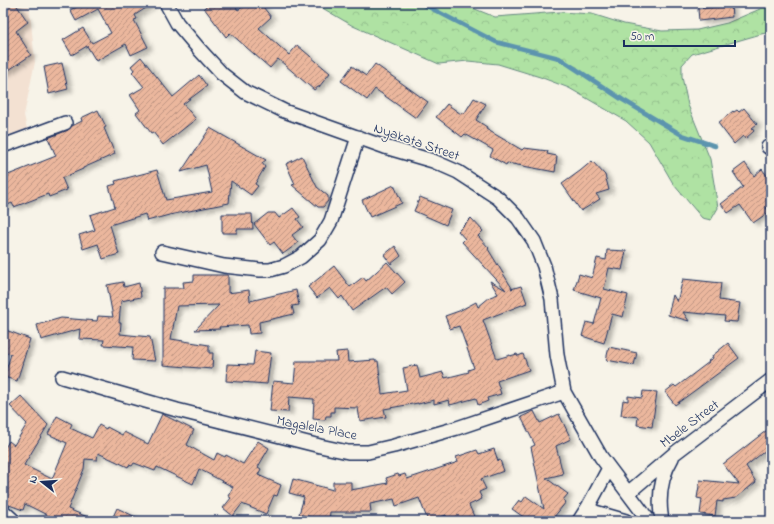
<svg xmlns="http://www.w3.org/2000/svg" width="774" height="524" font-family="'Indie Flower',sans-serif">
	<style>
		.built { fill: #f3e1d2 }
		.forest { fill: url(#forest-crowns); stroke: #658880 }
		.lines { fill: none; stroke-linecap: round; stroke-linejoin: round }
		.stream { stroke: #5c94ae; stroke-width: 4.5 }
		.building { fill: url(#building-hatch); stroke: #1b2f5e; filter: url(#shadow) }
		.street-casing { stroke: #1b2f5e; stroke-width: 16 }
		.street { stroke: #f7f3e8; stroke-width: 13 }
		.labels { text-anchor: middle; stroke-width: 3; stroke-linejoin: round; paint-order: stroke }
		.street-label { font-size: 14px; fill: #1b2f5e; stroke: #f7f3e8 }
	</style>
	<defs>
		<pattern id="forest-crowns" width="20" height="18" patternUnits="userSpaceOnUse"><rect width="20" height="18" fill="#afe2a3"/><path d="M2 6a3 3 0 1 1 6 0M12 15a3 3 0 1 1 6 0" fill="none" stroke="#96c28f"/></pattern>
		<pattern id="building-hatch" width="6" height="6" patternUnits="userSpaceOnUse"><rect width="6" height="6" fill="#ebb79d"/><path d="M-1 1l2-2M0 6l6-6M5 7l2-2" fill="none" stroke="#be9583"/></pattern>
		<filter id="shadow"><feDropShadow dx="4.5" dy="2.5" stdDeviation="2" flood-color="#0004"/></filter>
	</defs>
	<rect width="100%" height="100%" fill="#f7f3e8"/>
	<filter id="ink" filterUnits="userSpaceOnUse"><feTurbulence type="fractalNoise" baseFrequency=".025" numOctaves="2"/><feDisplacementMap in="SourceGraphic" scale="8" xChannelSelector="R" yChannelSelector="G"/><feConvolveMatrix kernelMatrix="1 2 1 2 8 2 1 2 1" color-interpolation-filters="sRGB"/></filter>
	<g filter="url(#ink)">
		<path class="built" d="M3,3H29L35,62L24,115L27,129L3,137Z"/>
		<path class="forest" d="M314,3H460L495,17L560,12L592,14L624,24L662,31L697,30L727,23L760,9L767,3H771V32L761,34L692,54L682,65V77L688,105L710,159L718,208L711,220L702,218L674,185L649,142L626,121L569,88L540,77L498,64L468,61L439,64L353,26Z"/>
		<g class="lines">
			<path class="stream" d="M421,3L496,42L559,58L623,100L682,135L715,146"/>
		</g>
		<path class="building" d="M3,3H15L28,22L16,31L31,55L3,74Z
			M85,3H154L135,15L137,19L134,20L148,47L131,55L126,44L96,61L87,46L72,55L63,40L83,28L92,43L111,33L98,9L76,21L70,10Z
			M210,3H233L238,10L249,3H260L271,17L259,28L289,55L297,45L330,73L319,87H318L314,90L278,59L270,68L230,33L226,37L204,8Z
			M731,5L732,17L699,21L698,9Z
			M141,57L173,97L199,75L207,86L183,104L196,119L163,145L153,132L151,133L136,113L140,110L130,95L144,87L132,72L134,70L131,66Z
			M62,63L68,89L49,94L44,67Z
			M375,64L428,102L416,118L375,89L367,100L341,81L352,66L366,76Z
			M474,98L486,104L476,120L487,127L486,129L522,150L524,148L548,151L547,154L557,156L555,172L507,163L506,165L490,156L493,150L465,134L462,137L436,117L447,104L461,114L462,112L464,114Z
			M744,108L757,124L752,128L754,131L745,139L743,136L734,144L718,123L733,111L734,112L737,110L739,112Z
			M98,110L106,127L104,128L115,154L83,168V169L62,178L67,190L49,197L48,194L14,207L12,203L3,207V177L56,156L48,138L68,130L72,126L82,121L81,118Z
			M210,128L266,160L262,163L265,167L255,184L258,186L251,195L231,181L229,203L169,215L147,221L145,214L110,225L119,254L103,259L98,244L83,249L79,235L95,230L90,215L115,207L109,186L116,184L115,181L157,170L166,200L212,192L206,165L181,172Z
			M302,156L317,187L328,196V201L323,207H318L292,185L295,184L286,164Z
			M592,161L605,175L609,190L596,194L600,199L581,211L562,184L580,171Z
			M745,163L754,176L762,169L771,181V204L766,208L769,212L753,223L740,205L728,213L721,204L743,187L733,172Z
			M394,185L402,203L370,217L362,200Z
			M420,197L452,210L446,225L414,211Z
			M293,208L300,217L297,219L303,227L292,235L298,243L283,254L274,242L270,245L254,224L268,213H275L279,218Z
			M222,214H252L253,229H237V233H222Z
			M471,218L483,231L478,236L489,248L488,249L512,288L511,289L521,286L527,303L483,320L497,359L510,355V356L517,354L518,356L523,354L529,370L497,381L501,394L487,398L488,401L478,405L476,398L450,405L449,400L434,404V400L418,404V403L384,409L386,417L360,421L358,408L334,407V412H331V416H326L325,420L313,419L314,399L289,397L288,412L270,411L273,381L294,383L296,361H337L336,352L347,351L348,362L375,360V361H378L382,394L407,390L403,368L417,365L420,378L443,372L445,378L469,372L468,370L474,368L459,326L450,329L445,316L459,311L476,302L478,307L490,297L498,294L490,281L506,290L462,242L465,239L458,231Z
			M395,246L401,256L391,264L384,255Z
			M607,250L626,251L622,270L609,268L604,289L628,295L623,317L612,314L604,343L582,336L586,322L594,324L601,298L574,290L579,274L592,278L597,258L606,260Z
			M387,262L405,282L392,294L386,287L352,311L342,296L339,299L330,288L317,298L308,287L334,266L350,287L363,277L366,281Z
			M194,275H228V293L249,290L250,301L296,290L299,305L292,306L294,314L259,322L260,333L249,334L248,325L219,327L220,329L195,330L219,305L177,306L171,339L209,345V353H213L212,369L163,365V288H184L183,282L194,281Z
			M683,279L721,283L719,300L740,303L737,322L724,321L725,316L683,312L689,321L668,315L673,295L677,302Z
			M123,282L124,287L139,283L141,297L121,301L119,323H121L120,334L150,337L155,361L132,360L133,347L103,345L104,340L79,339L80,329L41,340L37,325L61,318L97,321L98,316L113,317L107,285Z
			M3,329L30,339L17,381L4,377L11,354L3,352Z
			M728,343L739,358L675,405L665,392L674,385L676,387L709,362L708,361L713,358L712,356Z
			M609,347L637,353L634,365L606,360Z
			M255,351L271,353L267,384L226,381L227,364L253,365Z
			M643,391L657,392L652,427L637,425L638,417L621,415L623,400L628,401V396L642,398Z
			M21,396L48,425L24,465L52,479L67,443L48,434L57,416L72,424L70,428L92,438L99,425L106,429L107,427L122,435L124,432L148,444L162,414L194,430L187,445L214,460L217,453L225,457L226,455L243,464L258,441L269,448L258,467L261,469L258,475L281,485L277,496L274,495L266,514L242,504L233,516L223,508L231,498L228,496L233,487L199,469L193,484L157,467L155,471L134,463L132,466L129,465L128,467L98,453L97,460L85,459L84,469L68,509L95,520V521H59L25,504L23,510L9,505L3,503V451L9,441L14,445L27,424L10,406Z
			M534,411L540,423L559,414L571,439L556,446L563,474L546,478L568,494L563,500L566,502L554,517L560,521H529L512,509L519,500L522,502L526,496L544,509L531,447L535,445L521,417Z
			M771,427V446L746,466L756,482L736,498L723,500V502L717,501L715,516L700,514L702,499L697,498L700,480L739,484L723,464Z
			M494,449L498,461L500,460L504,471L481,479L486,489L479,492L482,499L469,505L476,521H446V515L428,521L419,498L396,506L394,499L370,504L371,512H330L329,521H312L314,518L299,514L304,497L289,493L293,479L333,490V482H351V490L388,483L386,478L398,474L399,476L405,474L407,479L458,462L456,457L477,450L479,454Z
			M117,508L144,521H111Z"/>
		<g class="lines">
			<g class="street-casing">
				<path id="street" d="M166,3L177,23L199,49L222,74L245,92L284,111L385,147L433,161L458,172L498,198L518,218L534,241L544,266L552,299L557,355L564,392L601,457L649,521
					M3,146L65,123
					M768,147L771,146
					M162,252L224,266L260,270H270L284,266L301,257L320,240L331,221L358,137
					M62,377L177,410L320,446L348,452H368L394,446L457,428L564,392
					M628,493L675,453L771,380
					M588,507L595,512L626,521
					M3,511L14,521
					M579,521L588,507L609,468
					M662,521C658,499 660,478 672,458"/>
			</g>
			<use href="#street" class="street"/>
		</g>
	</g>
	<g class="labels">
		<g class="street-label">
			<text transform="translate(417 141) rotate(19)" y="5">Nyakata Street</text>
			<text transform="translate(689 423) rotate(-37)" y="5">Mbele Street</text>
			<text transform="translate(317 427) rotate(11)" y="5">Magalela Place</text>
		</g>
	</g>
	<rect width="774" height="524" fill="none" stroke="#f7f3e8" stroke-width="16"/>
	<rect x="8" y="8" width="758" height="508" fill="none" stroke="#1b2f5e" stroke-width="1.5" filter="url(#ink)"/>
	<g transform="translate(42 482) rotate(287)" stroke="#f7f3e8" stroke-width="3" paint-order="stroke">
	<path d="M0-3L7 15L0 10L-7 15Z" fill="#1b2f5e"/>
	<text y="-6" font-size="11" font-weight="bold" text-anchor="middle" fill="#1b2f5e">N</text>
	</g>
	<path d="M624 40v6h111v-6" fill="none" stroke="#1b2f5e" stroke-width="2"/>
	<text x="630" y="40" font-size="12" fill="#1b2f5e" stroke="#f7f3e8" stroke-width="3" paint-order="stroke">50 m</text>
</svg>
